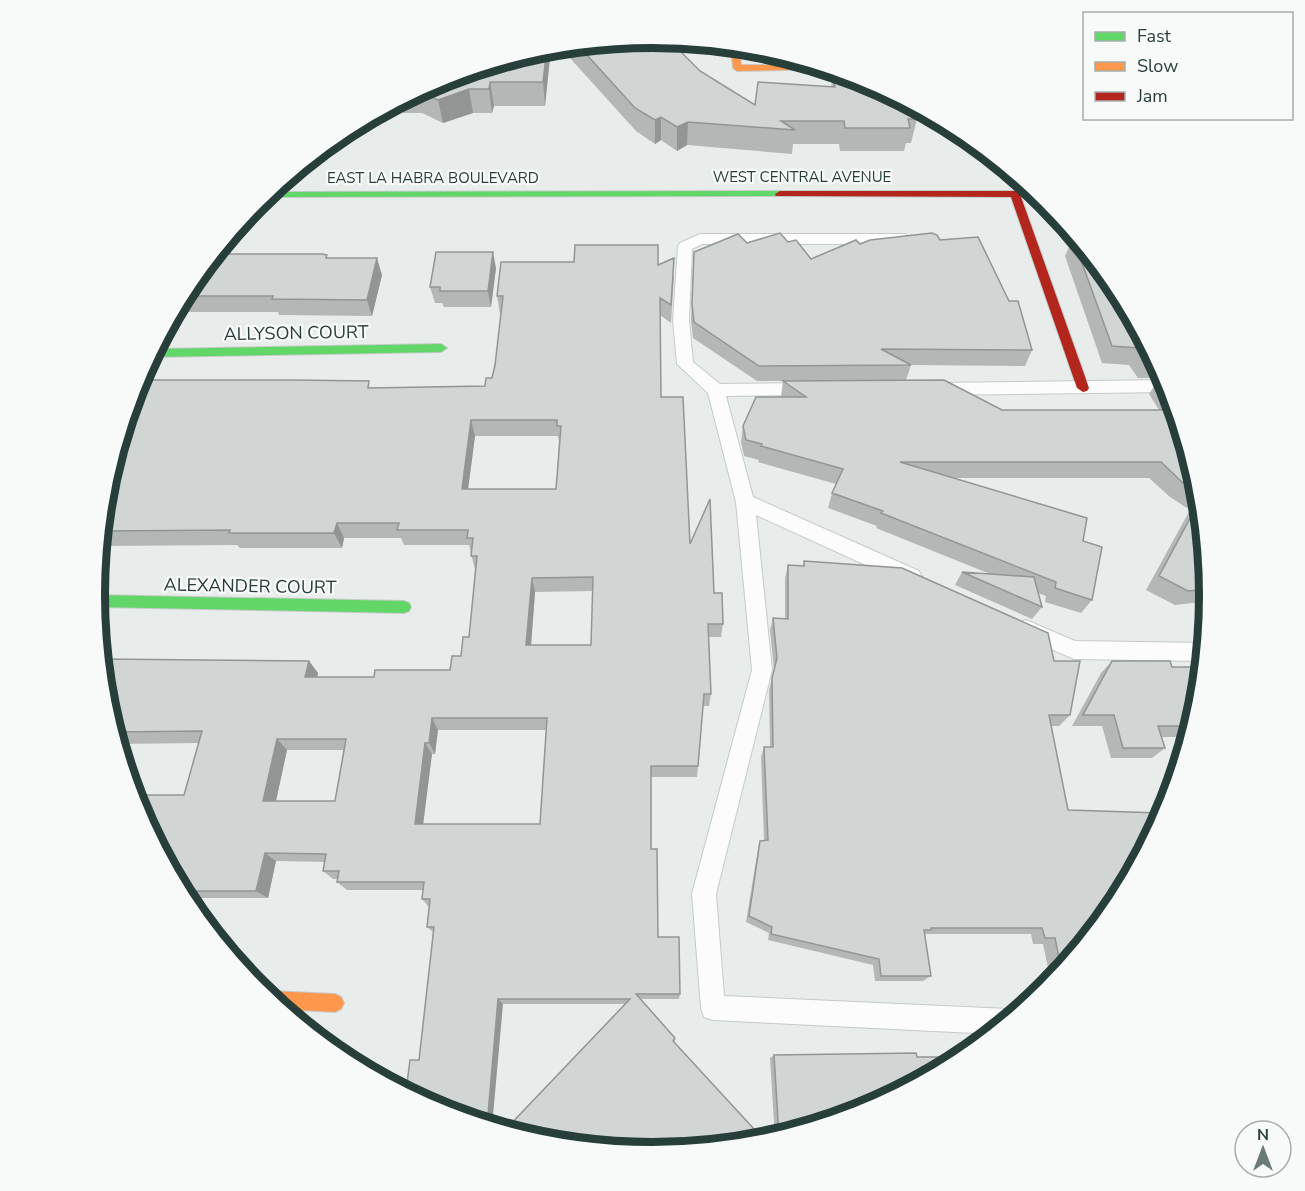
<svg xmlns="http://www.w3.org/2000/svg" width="1305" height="1191" font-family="'Nunito Sans',sans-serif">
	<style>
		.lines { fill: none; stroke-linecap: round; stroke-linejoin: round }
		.lane-casing { stroke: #c5cac8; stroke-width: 2 }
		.fast-casing { stroke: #c5cbc9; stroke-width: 2 }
		.slow-casing { stroke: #c5cbc9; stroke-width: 2 }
		.jam-casing { stroke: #c5cbc9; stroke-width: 2 }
		.lane { fill: #fcfcfc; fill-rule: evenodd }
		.fast { fill: #63d668; fill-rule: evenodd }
		.slow { fill: #ff974d; fill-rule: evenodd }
		.jam { fill: #b3261e; fill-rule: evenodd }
		.wall { fill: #b4b7b6; fill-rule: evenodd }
		.shaded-wall { fill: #929594 }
		.building { fill: #d1d5d4; stroke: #929594; stroke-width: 1.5; fill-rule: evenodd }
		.labels { text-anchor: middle; stroke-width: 4.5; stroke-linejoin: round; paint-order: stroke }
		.far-street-label { font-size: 15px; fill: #273e3b; stroke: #f7faf9 }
		.street-label { font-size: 18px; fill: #273e3b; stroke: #f7faf9 }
		.rim { fill: none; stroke: #273e3b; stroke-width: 8 }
	</style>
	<rect width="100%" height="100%" fill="#e8edeb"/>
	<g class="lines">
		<g class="lane-casing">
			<path id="lane" d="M700,234H905L912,239L905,244H702L692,249L689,320L693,362L720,384L806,383L812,385L814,389L812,393L806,395L726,396L753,497L919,571L922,577L919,583L912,585L905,583L756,515L772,670L716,894L724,996L1009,1009L1018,1013L994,1034L713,1020L704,1017L701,1008L692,894L752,670L736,502L708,393L677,364L673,320L678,246L680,243Z
				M1167,380L1171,392H1169L935,395L929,393L927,389L929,385L935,383Z
				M1026,620L1075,641L1205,643L1204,661L1074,659L1019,635L1016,629L1019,623Z"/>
		</g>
		<g class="fast-casing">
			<path id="fast" d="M780,191L785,194L784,196L262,197L269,192Z
				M441,344L447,348L441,352L151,357L155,349Z
				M95,595L404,601L409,603L411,607L409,611L404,613L96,607Z"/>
		</g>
		<g class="slow-casing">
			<path id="slow" d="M731,45L739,46L741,65H818L831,69L737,71L733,68Z
				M270,991L335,994L341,997L344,1003L341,1009L335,1012L281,1009L264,995Z"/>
		</g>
		<g class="jam-casing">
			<path id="jam" d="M780,191H1035L1041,196L1021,197L1089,388L1087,391L1083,392L1077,388L1011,197L776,196L775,194Z"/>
		</g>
		<use href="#lane" class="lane"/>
		<use href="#fast" class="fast"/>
		<use href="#slow" class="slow"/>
		<use href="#jam" class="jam"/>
	</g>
	<path class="wall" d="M653,38L673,44L700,71L755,105L831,87L833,76L917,119L911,143H906L904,151H840L839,144H793L792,154L687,145L677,151L661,140L655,144L636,131L560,47Z
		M551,47L545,106H494L492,113H473L443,123L422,113H403L401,106H391L439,80L544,48Z
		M1073,238L1117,286L1168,382L1200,487L1210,596V601L1175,605L1146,590L1190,510L1170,497L1149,478H953L1083,541L1092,600L1081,613L1045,602L1046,596L1038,593L1042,607L1032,619L955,585L962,572L990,574L876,528L877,526L828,508L832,493L836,484L758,462L759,460L744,456L741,442L743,426L781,397L783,381L1002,410H1159L1149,394L1160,378H1138L1129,365L1102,363L1065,256Z
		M788,242L811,259L860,244L1032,350L1025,366L911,365L906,380L757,381L693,338L691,320L694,252L747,243Z
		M328,258L382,275L372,316L279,315L278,312H174L189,285Z
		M658,265L674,276L671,323L660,315L661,397L690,544L714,593L723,624L721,637H709L711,694L709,706H703L697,777H651V849L658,937L680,994L679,999H640L675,1038V1041L674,1042L626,1004H503L406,1091L419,1060L433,932L427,927L429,907L422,899L423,890H347L337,882L338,879H333L323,871L325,862L276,861L268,898H185L137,809L184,795L199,743L117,744L105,704L309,661L318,673L317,677H374L450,670L461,656L469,637L475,570L469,545H404L401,538H344L342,548H240L237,545L99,546L105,486L372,388L485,386L492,378L495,365L501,314H500L497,296ZM475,436H558L559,442L556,489H468ZM593,591L591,645H531L535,592ZM438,730H546L540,824H423L432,754H435ZM287,750H344L335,801H276Z
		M496,268L491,307H444L442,303H435L430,287Z
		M804,561L1054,661L1070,715L1059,726H1051L1068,810L1116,906L1054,982H1051L1043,944H1033L1031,934H926L925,935L931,976L923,981H875L873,965L768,940L769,933L746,922L758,849L760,841H764L761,757L764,747H770L769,690L774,670L770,630L773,618L785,619V578L788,565L803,566Z
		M1112,661L1172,667L1200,705L1190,737H1161L1165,748L1152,758H1111L1102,726H1072L1101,673Z
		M774,1055L917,1057L866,1111L775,1139L770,1058Z"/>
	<path class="shaded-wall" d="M551,47L545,106L543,82L547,48Z
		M490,82L494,106L492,113L489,89Z
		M469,89L473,113L443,123L438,100Z
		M661,117V140L655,144V120Z
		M688,122L687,145L677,151V127Z
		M493,252L496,268L491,307L488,291Z
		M377,258L382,275L372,316L367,300Z
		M471,420L475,436L466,505L462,489Z
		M337,523L344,538L342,548L334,533Z
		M532,578L535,592L530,658L526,645Z
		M309,661L318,673L315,690L305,677Z
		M432,718L438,730L435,754L429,743Z
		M277,739L287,750L274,810L263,801Z
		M425,743L432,754L422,833L415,824Z
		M265,853L276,861L268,898L256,891Z
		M498,999L503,1004L492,1127L487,1126Z"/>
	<path class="building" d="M653,38L673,40V44L700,71L755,105L758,82L835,87L833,76H854L866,80L914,106L917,119H908L910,128H845L844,121H781L795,130L688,122L677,127L661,117L655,120L635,108L578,45Z
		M544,48H547L543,82H490L489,89H469L438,100L418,91L439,80Z
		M780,233L788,242L796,240L811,259L856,240L860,244L870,240L932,233L937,235L940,240L978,237L1009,301H1018L1032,350L881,349L911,365L759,366L694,322L692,304L694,252L738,234L747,243Z
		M1073,238H1078L1117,286L1157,361H1148L1139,348L1112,346Z
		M575,245H658V265L674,258L671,305L660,298L661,397H683L690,544L710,499L714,593H722L723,624H708L711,694H704L698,766H651V849H657L658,937H679L680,994H636L675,1038L673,1041L765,1141L761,1143L652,1154L543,1143L504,1131L630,999H498L487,1126L439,1111L401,1091H406L410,1060H419L434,927H427L430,899H422L424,882H337L339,871H323L326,854L265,853L256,891H181L137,809L133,795H184L202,731L114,732L105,704L101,659L309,661L305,677H374L375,670H450L452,656H461L463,637H469L477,556H471L473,538H467L468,530H397L399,523H337L334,533H229L230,530L101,531L105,486L138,380H292L369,381L368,388L485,386L486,378H492L495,365L503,296H497L501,262H574ZM471,420H557V426H561L556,489H462ZM593,577L591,645H526L532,578ZM432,718H547L540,824H415L425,743H429ZM277,739H346L335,801H263Z
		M436,252H493L488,291H440V287H430Z
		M214,254H322L327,255L326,258H377L367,300L272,299L273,296H183L189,285Z
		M1160,378H1166L1168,382L1172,396Z
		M944,380L1002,410H1177L1200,487V493L1182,482L1161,462H900L1087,518L1083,541L1102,547L1092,600L1055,588L1056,582L881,513L883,511L832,493L843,469L761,446L762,444L746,440L743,426L756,397H806L783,381Z
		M1201,498L1210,589L1188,591L1159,576Z
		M804,561L902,568L1048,633L1054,661H1080L1070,715H1049L1068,810L1161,813L1163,819L1116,906L1062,972L1055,938H1045L1042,928H931V930H924L931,976H881L879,959L771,934L772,927L749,916L760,841L768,840L764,747H773L772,678L777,658L773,618L788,619V565L804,566Z
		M962,572L1034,577L1042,607Z
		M1112,661H1170L1172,667H1203L1200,705L1193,726H1158L1165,748H1123L1114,715H1083Z
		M916,1053L917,1057H965L866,1111L779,1137L774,1055Z"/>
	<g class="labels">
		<g class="far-street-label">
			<text x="802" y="182">WEST CENTRAL AVENUE</text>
			<text x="433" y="183">EAST LA HABRA BOULEVARD</text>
		</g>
		<g class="street-label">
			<text transform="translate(296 333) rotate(-1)" y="6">ALLYSON COURT</text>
			<text transform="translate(250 586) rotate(1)" y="6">ALEXANDER COURT</text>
		</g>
	</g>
	<path d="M0 0H1305V1191H0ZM105 595a547 547 0 1 1 1094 0a547 547 0 1 1-1094 0Z" fill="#f7faf9" fill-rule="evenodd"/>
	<path class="rim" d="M105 595a547 547 0 1 1 1094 0a547 547 0 1 1-1094 0Z"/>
	<rect x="1083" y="12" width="210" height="108" fill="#f7faf9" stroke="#a4afad" stroke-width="1.5"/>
	<rect x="1095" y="32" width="30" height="9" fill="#63d668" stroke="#a4afad" stroke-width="1.5"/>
	<text x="1137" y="42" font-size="18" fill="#273e3b">Fast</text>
	<rect x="1095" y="62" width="30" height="9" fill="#ff974d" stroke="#a4afad" stroke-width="1.5"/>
	<text x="1137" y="72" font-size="18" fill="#273e3b">Slow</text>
	<rect x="1095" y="92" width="30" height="9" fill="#b3261e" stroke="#a4afad" stroke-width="1.5"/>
	<text x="1137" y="102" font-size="18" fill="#273e3b">Jam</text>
	<g transform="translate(1263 1149)"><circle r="28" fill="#f7faf9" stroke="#a4afad" stroke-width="1.5"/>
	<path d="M0-4.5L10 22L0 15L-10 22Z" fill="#6b7b79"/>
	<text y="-9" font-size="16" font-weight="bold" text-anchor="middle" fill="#273e3b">N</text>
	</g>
</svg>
